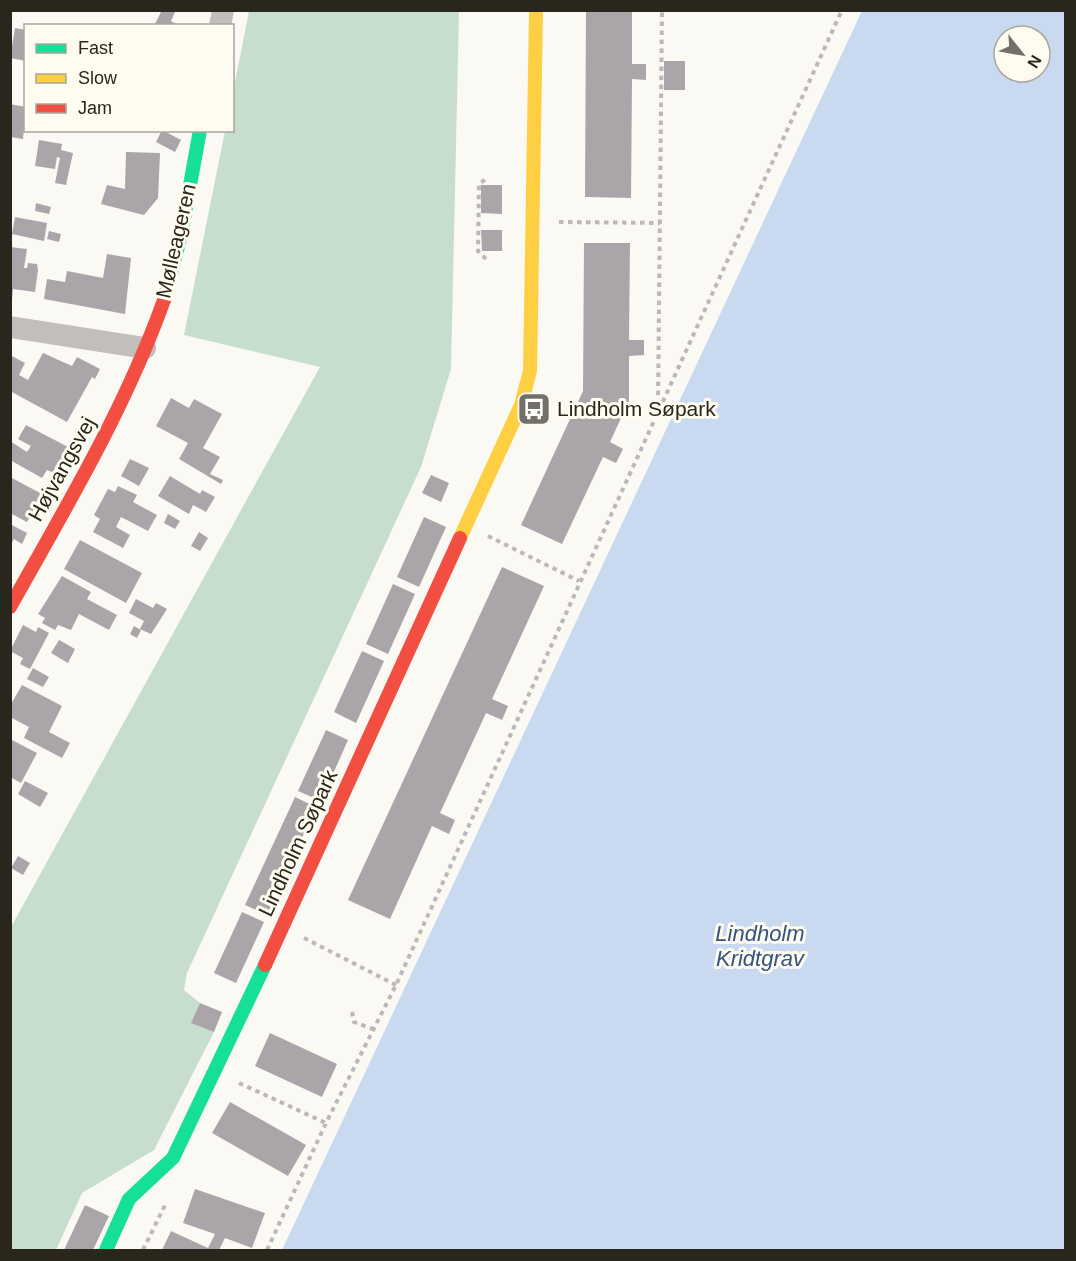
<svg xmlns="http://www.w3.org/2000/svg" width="1076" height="1261" font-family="Helvetica,sans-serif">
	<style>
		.forest { fill: #c7decf }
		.water { fill: #c9d9ef; fill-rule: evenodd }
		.building { fill: #aaa5a9 }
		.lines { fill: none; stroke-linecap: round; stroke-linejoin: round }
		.path { stroke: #bcb8b7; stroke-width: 4; stroke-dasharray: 4.5 4.5; stroke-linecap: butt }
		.street { stroke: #c3bdbc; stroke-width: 22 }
		.fast { stroke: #16e098; stroke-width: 14 }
		.slow { stroke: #ffcf43; stroke-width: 14 }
		.jam { stroke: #f24e42; stroke-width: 14 }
		.labels { text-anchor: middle; stroke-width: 6; stroke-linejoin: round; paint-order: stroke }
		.street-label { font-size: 21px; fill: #29261c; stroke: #fefbf0 }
		.poi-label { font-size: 21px; fill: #29261c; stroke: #fefbf0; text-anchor: start }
		.water-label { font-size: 22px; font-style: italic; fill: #355380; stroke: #fefbf0 }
	</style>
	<rect width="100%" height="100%" fill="#faf9f4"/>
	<path class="forest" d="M249,11H459L451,369L421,467L187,973L184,990L200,1003L192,1023L214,1032L154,1150L82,1193L56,1250H11V927L320,367L184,335L225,131L232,130L233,92Z"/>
	<path class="water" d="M862,11H1065V1250H282ZM1004,36H1040V72H1004Z"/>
	<path class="building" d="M162,10H176L171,21L179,26H154Z
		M586,10H632V64H646V80L632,79L631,198L585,197Z
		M15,28L26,30V61L10,58Z
		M664,61H685V90H664Z
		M10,104L26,107L23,139L10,137Z
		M162,130L181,140L175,152L156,142Z
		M39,140L62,144L61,150L73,153L66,185L55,183L60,158L57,157L55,169L35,166Z
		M126,152L160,153L158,198L144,215L101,204L107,185L125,189Z
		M481,185H502V214L481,213Z
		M36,203L51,207L49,214L35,211Z
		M15,217L47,223L44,241L12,234Z
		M481,230H502V251H482Z
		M49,231L61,234L59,242L47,239Z
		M584,243H630L629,340H644V355L629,356V401L610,442L623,449L616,463L603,457L562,544L521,525L583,391Z
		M10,247L27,249L24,268H27L28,263L37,264L38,270L35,292L13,289L12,299Z
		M107,254L131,258L125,314L44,299L47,279L65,282L67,271L103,278Z
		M43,353L72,366L77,357L100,369L95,379L92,377L67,422L10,391V355L25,363L19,375L28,380Z
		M171,398L189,408L194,399L222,414L203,448L220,457L210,474L223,480L221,484L179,459L188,443L156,426Z
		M26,425L68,447L54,473L47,470L42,478L10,460V441L27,452L31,446L18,439Z
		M130,459L149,468L139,486L121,476Z
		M431,475L449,483L441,502L422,493Z
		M170,476L200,494L202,490L215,497L206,512L193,505L189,514L158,496Z
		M10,477L42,494L27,522L10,513Z
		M118,486L137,495L133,502L157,515L148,531L121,517L116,527L130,535L123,548L93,532L100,519L94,515L108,489L115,492Z
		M168,514L180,521L175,529L164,523Z
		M424,517L446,527L419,587L397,577Z
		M10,524L27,533L22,544L14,539L10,546Z
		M199,532L208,538L200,551L191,546Z
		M80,540L142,573L126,603L64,569Z
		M502,567L544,586L492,699L508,706L502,720L486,713L440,813L455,820L449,834L432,826L390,919L348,900Z
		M62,576L91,592L87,599L117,615L109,630L79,614L71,630L58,625L55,630L42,623L45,618L38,614Z
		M393,584L415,594L388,654L366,644Z
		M136,599L153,608L156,603L167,609L151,634L140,629L144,621L129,613Z
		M23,625L36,632L38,627L49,633L30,669L20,664L23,658L10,651Z
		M134,626L141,630L137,638L130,634Z
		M59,640L75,649L68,663L51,653Z
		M362,651L384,661L356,723L334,712Z
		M33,668L49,677L43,687L27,679Z
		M22,685L62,706L49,732L70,743L62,758L24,738L29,727L10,717V706Z
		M326,730L348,740L321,801L298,791Z
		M10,739L37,753L21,783L10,777Z
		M25,781L48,793L40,807L18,794Z
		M295,797L316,807L267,915L245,905Z
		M18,856L30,863L23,875L11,868Z
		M242,912L264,922L236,983L214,973Z
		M200,1003L222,1012L214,1032L191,1023Z
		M270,1033L337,1064L322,1097L255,1066Z
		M230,1102L306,1145L288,1176L212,1133Z
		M195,1189L265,1213L252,1248L225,1238L219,1250H162L171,1231L208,1248L215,1234L183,1223Z
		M85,1205L109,1216L93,1250H64Z"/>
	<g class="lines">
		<path class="path" d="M559,222L660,223
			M486,259L478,251L479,184L486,179
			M658,404L662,10
			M488,536L579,581
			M304,938L396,985
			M352,1012L354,1022L373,1029
			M239,1083L326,1123
			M143,1250L165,1205
			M267,1250L326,1123L396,985L842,10"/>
		<path class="street" d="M220,26L223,10
			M10,327L145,348"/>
		<path class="fast" d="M164,300L181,235L200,130
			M106,1250L129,1199L173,1158L265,965"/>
		<path class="slow" d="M460,538L521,405L530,371L536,10"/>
		<path class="jam" d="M10,607C66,507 125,409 164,300
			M265,965L460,538"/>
	</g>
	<defs>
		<g id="bus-square" transform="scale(1.725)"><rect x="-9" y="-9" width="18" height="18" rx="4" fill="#727068" stroke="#fefbf0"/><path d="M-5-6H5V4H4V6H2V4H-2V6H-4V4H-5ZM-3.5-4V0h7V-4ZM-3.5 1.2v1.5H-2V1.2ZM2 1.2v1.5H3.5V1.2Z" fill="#fff"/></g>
	</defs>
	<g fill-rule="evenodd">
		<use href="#bus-square" x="534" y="409"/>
	</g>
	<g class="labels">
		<g class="street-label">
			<text transform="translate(176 241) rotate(-77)" y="7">Mølleageren</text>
			<text transform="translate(62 469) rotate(-61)" y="7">Højvangsvej</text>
			<text transform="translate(298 843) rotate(-65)" y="7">Lindholm Søpark</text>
		</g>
		<g class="poi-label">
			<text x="557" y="416">Lindholm Søpark</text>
		</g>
		<g class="water-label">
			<text x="760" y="941">Lindholm<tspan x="760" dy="25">Kridtgrav</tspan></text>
		</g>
	</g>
	<rect width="1076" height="1261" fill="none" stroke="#29261c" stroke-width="24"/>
	<rect x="24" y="24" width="210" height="108" fill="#fefbf0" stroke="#a9a69b" stroke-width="1.5"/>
	<rect x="36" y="44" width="30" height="9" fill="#16e098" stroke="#a9a69b" stroke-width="1.5"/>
	<text x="78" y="54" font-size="18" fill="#29261c">Fast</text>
	<rect x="36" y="74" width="30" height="9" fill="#ffcf43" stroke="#a9a69b" stroke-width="1.5"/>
	<text x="78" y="84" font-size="18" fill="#29261c">Slow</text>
	<rect x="36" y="104" width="30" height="9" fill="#f24e42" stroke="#a9a69b" stroke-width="1.5"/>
	<text x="78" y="114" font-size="18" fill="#29261c">Jam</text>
	<g transform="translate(1022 54) rotate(121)"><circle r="28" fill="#fefbf0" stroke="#a9a69b" stroke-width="1.5"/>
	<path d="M0-4.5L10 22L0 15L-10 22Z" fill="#727068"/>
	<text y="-9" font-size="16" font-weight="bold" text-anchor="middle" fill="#29261c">N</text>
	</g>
</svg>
